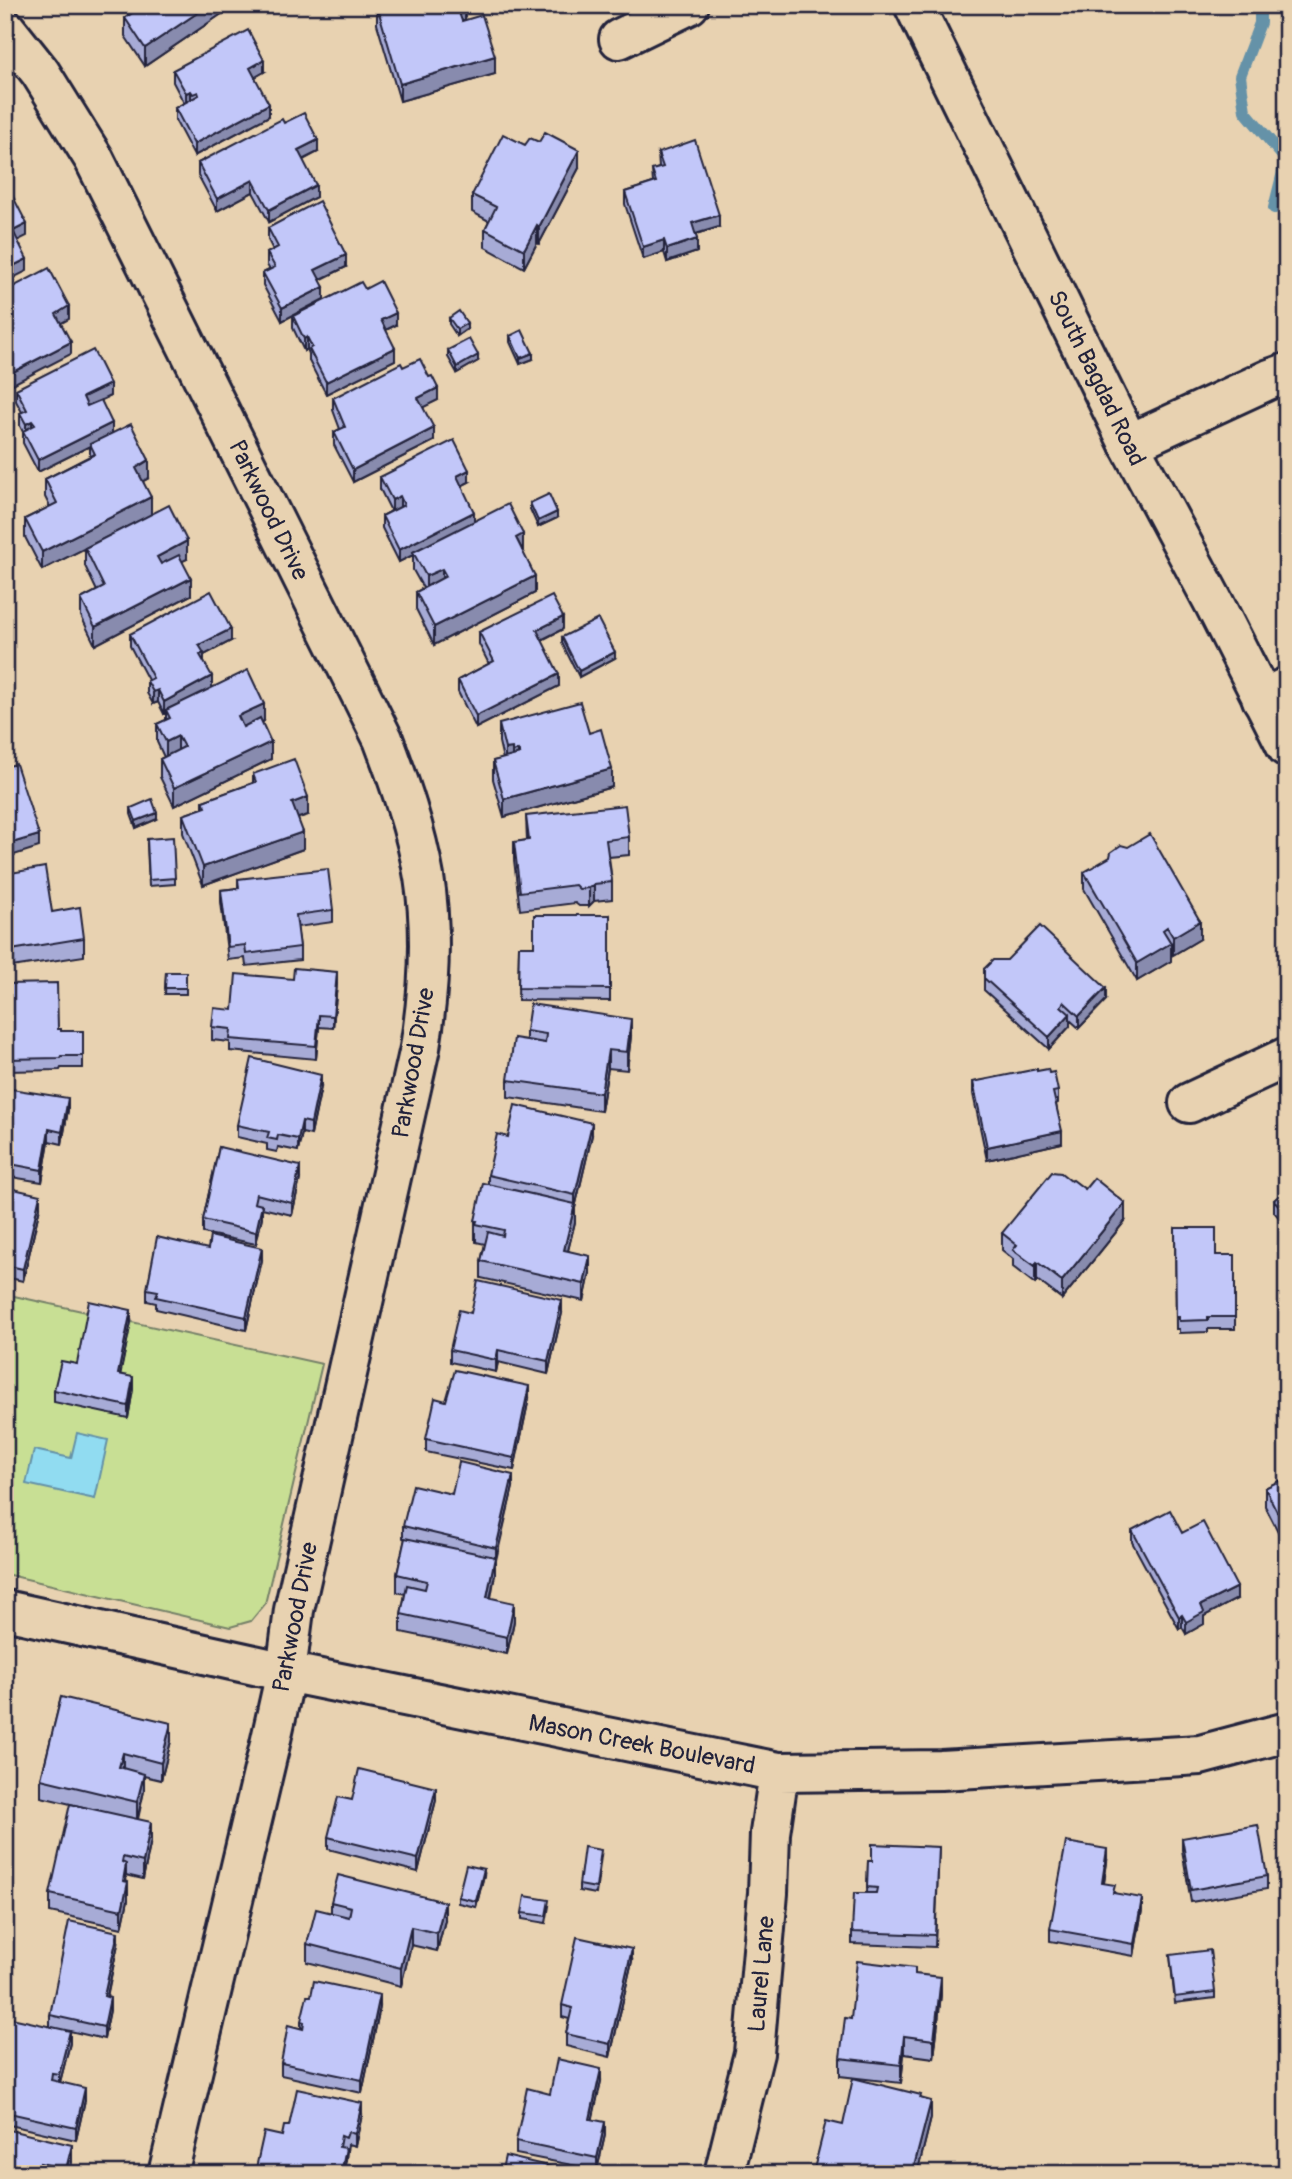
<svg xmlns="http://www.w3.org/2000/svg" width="1292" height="2179" font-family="Pangolin,sans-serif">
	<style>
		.green { fill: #c8df94; stroke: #758068; stroke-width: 2 }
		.water { fill: #91dcf1; stroke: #6592a8; stroke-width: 2 }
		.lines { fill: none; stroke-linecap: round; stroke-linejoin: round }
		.stream { stroke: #6592a8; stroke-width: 12 }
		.minor-casing { stroke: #22223b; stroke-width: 44 }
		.major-casing { stroke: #22223b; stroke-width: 44 }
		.minor { stroke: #e8d2b1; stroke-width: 38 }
		.major { stroke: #e8d2b1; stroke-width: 38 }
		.wall { fill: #a7abd6; stroke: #22223b; stroke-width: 2 }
		.shaded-wall { fill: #888bae; stroke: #22223b; stroke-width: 2 }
		.building { fill: #c2c7f9; stroke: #22223b; stroke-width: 2 }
		.labels { text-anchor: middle; stroke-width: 7; stroke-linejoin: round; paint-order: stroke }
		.street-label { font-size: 24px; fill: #22223b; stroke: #e8d2b1 }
	</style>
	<rect width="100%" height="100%" fill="#e8d2b1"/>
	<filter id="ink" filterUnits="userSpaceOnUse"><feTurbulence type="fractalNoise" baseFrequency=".0143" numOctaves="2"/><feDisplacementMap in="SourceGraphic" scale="14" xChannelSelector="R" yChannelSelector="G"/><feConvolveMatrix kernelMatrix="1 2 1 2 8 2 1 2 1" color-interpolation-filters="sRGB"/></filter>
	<g filter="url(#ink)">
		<path class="green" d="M5,1294L322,1364L265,1604L251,1621L230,1627L5,1574Z"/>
		<path class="water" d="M77,1433L108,1440L95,1499L26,1484L34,1450L71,1458Z"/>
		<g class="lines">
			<path class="stream" d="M1260,5V23L1240,76L1245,111L1286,160L1274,208"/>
			<g class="minor-casing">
				<path id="minor" d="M5,28L40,72L94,159L383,739C400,784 416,830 424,877C433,934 429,992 420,1048L294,1610L286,1672L270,1744L168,2174
					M619,39L689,5
					M1129,444L1270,379L1287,373
					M1262,699L1287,687
					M1189,1103L1287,1057
					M5,1610L286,1672L779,1772L941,1770L1200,1755L1287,1732
					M724,2174L754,2053L768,1893L770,1833L779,1772"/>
			</g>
			<g class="major-casing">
				<path id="major" d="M914,5L1129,444L1214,603L1287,747"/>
			</g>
			<use href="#minor" class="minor"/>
			<use href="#major" class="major"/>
		</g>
		<path class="wall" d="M122,5H223V13L145,66L125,36V18L129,16Z
			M377,6L465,20L495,74L400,101L377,24Z
			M173,70L264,72L255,77L269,116L194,156L175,120V108L184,103L173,82Z
			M284,123L318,152L303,160L316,197L269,222L253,192L217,211L198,175V163Z
			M525,145L579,168L539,244L537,243L524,268L485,247V229L489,221L472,212V195Z
			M658,153L719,227L696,234L697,252L667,262L664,252L643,259L625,204V192L653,183L652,170L659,168Z
			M268,228L346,267L320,280L324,299L282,321L263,285V273L270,270L267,265V253L273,250L268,240Z
			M365,289L396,325L386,330L395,360L326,394L309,361V354L307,349L304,351L293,328V316Z
			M449,318L467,329L457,336L449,324Z
			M510,336L533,359L520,364L510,342Z
			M448,350L478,361L457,373L448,357Z
			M403,367L429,377L438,400L423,407L434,441L353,482L334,445V432L340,429L333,410V398Z
			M16,389L110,396L101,400L112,433L149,478L143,481L151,514L187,559L182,561L191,595L95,645L81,616V599L97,591L85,566V548L42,570L25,537V519L50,507L45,497V479L90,456V446L38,472L23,443V432L20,426V413L22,412L16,401Z
			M380,477L469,482L461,486L474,521L523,552L535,593L434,645L416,609V592L423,588L413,570V555L399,562L382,528V516L391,511L380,489Z
			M530,503L557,518L538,527L530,509Z
			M563,629L542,640L559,686L476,728L458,692V680L489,664L479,644V632Z
			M130,634L231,641L204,655V662L212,688L264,721L262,723L271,759L174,806L160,777V759L164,757L157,742V724L166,720V713L164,714L158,702L153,704L147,693V681L148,680L130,646Z
			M562,637L615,658L579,677L562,643Z
			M499,724L589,733L612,787L504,817L493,779V761L503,759L499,742Z
			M253,774L308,815L298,818L303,849L203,885L183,833V815L203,808V801L253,783Z
			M131,808L157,819L136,828L131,814Z
			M526,816L629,837V855L609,857L612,882V899L594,901L589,906H579L575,903L520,910L514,860V842L527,840Z
			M147,845L175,878V884L149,886Z
			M1084,872L1200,939L1173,955L1171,952V961L1137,981L1084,889Z
			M5,874L84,938V956L5,968Z
			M238,879L333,910V922L297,927L300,947V960L246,966L245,958L228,960L221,902V890L238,888Z
			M610,915V1001L518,1000L519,946H534Z
			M984,969L1106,1000L1079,1028L1070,1020V1026L1049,1049L984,990Z
			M166,972H186V994H165Z
			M5,984L58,1029L61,1031H83V1068H61L60,1070L5,1071Z
			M337,984L333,1028L319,1027L316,1059L230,1051V1042L212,1040V1027L233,1010Z
			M526,1031L631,1036L627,1070L608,1068L601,1111L508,1097V1080L526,1040Z
			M1037,1071L1058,1091V1103L1056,1104L1062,1143L987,1160L973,1094V1082Z
			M321,1087L311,1135L302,1133L298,1151L278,1147L277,1152L267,1150V1144L237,1137V1125Z
			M5,1088L68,1110L62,1144L49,1141L42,1182L5,1176Z
			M592,1135L575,1208V1222L568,1250L590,1273L584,1301L481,1278V1261L485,1244L476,1242V1239H475V1221L488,1184V1175L508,1137Z
			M219,1147L300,1179L292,1215L262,1208V1217L256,1244L203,1233V1220Z
			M5,1187L40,1207L23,1281L5,1277Z
			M1287,1189V1227L1274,1212V1200Z
			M1125,1221L1062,1299L1037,1280L1035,1284L1013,1267V1259L1002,1250V1233Z
			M1175,1228L1216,1255H1235V1329H1208V1332L1179,1333V1329H1176Z
			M208,1249L262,1260L246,1330L156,1309V1303L147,1301V1289Z
			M471,1313H562L548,1374L498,1362L496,1372L450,1362V1350Z
			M131,1322L120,1374L133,1389L128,1418L54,1402V1390L77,1364Z
			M529,1398L514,1470L426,1452V1439L446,1401Z
			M1287,1477V1549L1265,1506V1488Z
			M513,1487L495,1560V1574L491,1598L514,1621L507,1654L401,1632V1614L405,1594L397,1592V1574L405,1539L403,1538V1526L452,1494Z
			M1132,1530L1182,1533L1237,1599L1204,1616V1624L1186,1634L1182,1627L1179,1629L1132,1542Z
			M61,1697L171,1741L161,1780L144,1776V1791L138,1819L151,1840L143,1879L126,1875L128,1900L122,1928L50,1912V1894L100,1811L41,1797V1779Z
			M352,1800H436L418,1872L328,1849V1837Z
			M1284,1810H1287V1843L1284,1828Z
			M1182,1838L1267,1876V1889L1191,1902L1182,1850Z
			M939,1847L935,1947L852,1944V1932L867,1893L868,1861Z
			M601,1856L596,1894L579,1891V1885Z
			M1107,1862L1104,1883L1115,1893L1142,1910L1134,1956L1050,1941V1929Z
			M484,1875L476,1907L458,1903V1897Z
			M331,1902L445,1920L437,1951L411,1945L401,1986L307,1962V1944L331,1913Z
			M549,1906L546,1923L522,1919V1913Z
			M118,1944L107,1997L110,2010L104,2039L70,2031V2043L60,2082L85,2100L76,2140L5,2124V2027H50V2015Z
			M1170,1955L1215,1992V1998L1175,2003Z
			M632,1961L610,2057L566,2046V2034L569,2019L562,2017V2005Z
			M915,1974L941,1994L934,2058L904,2054L901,2083L840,2076V2058L851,2019Z
			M380,2007L362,2093L281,2075V2063L301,2028V2021Z
			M601,2081L592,2120L605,2135L597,2170L516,2154V2141L550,2094Z
			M921,2098L931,2118L917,2174H814V2169L843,2125Z
			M362,2115L355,2146L348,2144L346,2160L343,2174H256V2168L289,2126Z
			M5,2129L72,2162L69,2174H5Z"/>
		<path class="shaded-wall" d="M131,5H146L131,19Z
			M209,5H223V13L145,66V48Z
			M465,8V25L458,27V10Z
			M495,56V74L400,101V84Z
			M264,60V72L250,80V68Z
			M191,91V103L186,105V93Z
			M269,104V116L194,156V144Z
			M318,140V152L298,162V150Z
			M579,150V168L539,244V227Z
			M253,180V192L217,211V199Z
			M316,185V197L269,222V210Z
			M719,215V227L692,235V223Z
			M27,224V236L13,243V231Z
			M537,225V243L524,268V250Z
			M697,239V252L667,262V249Z
			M664,240V252L643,259V247Z
			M346,255V267L315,282V270Z
			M27,259V271L5,282V270Z
			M324,287V299L282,321V308Z
			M69,306V319L56,326V314Z
			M396,313V325L381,332V320Z
			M467,323V329L457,336V329Z
			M307,337V349L304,351V339Z
			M71,342V354L5,388V376Z
			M395,348V360L326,394V382Z
			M533,353V359L520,364V358Z
			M478,355V361L457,373V367Z
			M110,384V396L83,409V397Z
			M438,388V400L418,410V398Z
			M32,421V433L26,437V424Z
			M112,423V435L38,472V460Z
			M434,428V441L353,482V470Z
			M149,460V478L136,485V468Z
			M469,470V482L457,488V476Z
			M400,496V508L392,512V500Z
			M151,497V515L42,570V552Z
			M474,512V524L413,552V555L399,562V550Z
			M557,512V518L538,527V521Z
			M523,534V551L516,538Z
			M187,541V559L157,574V557Z
			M442,569V586L426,594V576Z
			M535,576V593L434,645V627Z
			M191,578V595L95,645V627Z
			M563,617V629L537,642V630Z
			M231,629V641L204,655V666L200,668L199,645Z
			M615,652V658L579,677V671Z
			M559,674V686L476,728V716Z
			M212,676V689L166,710V713L164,714V702Z
			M158,690V702L153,704V692Z
			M264,704V721L238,734V716Z
			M178,736V754L166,759V742Z
			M271,742V759L174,806V788Z
			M512,748V765L505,767V749Z
			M518,750V768L513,769V752Z
			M612,769V787L504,817V799Z
			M308,797V815L292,820V803Z
			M157,813V819L136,828V821Z
			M303,832V849L203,885V867Z
			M39,835V847L5,858V845Z
			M594,884V901L589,906V888Z
			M1200,921V939L1173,955V937Z
			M1171,943V961L1137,981V963Z
			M337,972V984L333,1028V1016Z
			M1106,988V1000L1079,1028V1016Z
			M1070,1014V1026L1049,1049V1037Z
			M319,1015V1027L316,1059V1046Z
			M631,1019V1036L627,1070V1052Z
			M608,1050V1068L601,1111V1093Z
			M321,1075V1087L311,1135V1123Z
			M68,1098V1110L62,1144V1132Z
			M302,1121V1133L298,1151V1139Z
			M592,1123V1135L575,1208V1222L564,1267V1250L575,1204V1195Z
			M49,1129V1141L42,1182V1170Z
			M1062,1131V1143L987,1160V1147Z
			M300,1166V1179L292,1215V1203Z
			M40,1195V1207L23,1281V1269Z
			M1125,1203V1221L1062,1299V1281Z
			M262,1205V1217L256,1244V1232Z
			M262,1248V1260L246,1330V1317Z
			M590,1256V1273L584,1301V1284Z
			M1037,1262V1280L1035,1284V1266Z
			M562,1300V1313L548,1374V1361Z
			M131,1310V1322L118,1386V1374Z
			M498,1350V1362L496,1372V1360Z
			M133,1377V1389L128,1418V1406Z
			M529,1386V1398L514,1470V1458Z
			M513,1475V1487L496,1560V1548Z
			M495,1557V1574L487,1615V1597Z
			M1237,1587V1599L1204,1616V1624L1186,1634V1622L1201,1605Z
			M514,1603V1621L507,1654V1637Z
			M1182,1615V1627L1179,1629V1617Z
			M171,1723V1741L161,1780V1763Z
			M123,1753V1770L119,1767Z
			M144,1774V1791L137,1820V1802Z
			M436,1788V1800L418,1872V1859Z
			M151,1822V1840L143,1879V1862Z
			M1107,1849V1862L1102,1895V1883Z
			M126,1864V1881H123Z
			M484,1869V1875L476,1907V1901Z
			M128,1882V1900L122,1928V1910Z
			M1142,1898V1910L1134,1956V1944Z
			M445,1902V1920L437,1951V1933Z
			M411,1927V1945L401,1986V1968Z
			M118,1932V1944L104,2009V1996Z
			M632,1949V1961L610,2057V2044Z
			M941,1977V1994L934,2058V2040Z
			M380,1995V2007L362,2093V2080Z
			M110,1998V2010L104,2039V2027Z
			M70,2031V2043L59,2086V2074Z
			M904,2036V2054L901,2083V2065Z
			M601,2069V2081L590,2131V2119Z
			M85,2088V2100L76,2140V2128Z
			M931,2101V2118L917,2174H912Z
			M362,2103V2115L355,2146V2134Z
			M605,2122V2135L597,2170V2158Z
			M72,2145V2162L69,2174H66Z
			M346,2148V2160L343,2174H341Z"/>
		<path class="building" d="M144,5H209L145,48L125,18Z
			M381,5H464L465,8L458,10L462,21L482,15L495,56L400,84L377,6Z
			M248,30L264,60L250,68L269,104L194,144L175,108L199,95L198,92L193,94L191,91L186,93L173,70Z
			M304,113L318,140L298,150L316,185L269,210L253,180L217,199L198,163L282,119L284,123Z
			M545,132L579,150L539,227L537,225L524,250L485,229L496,207L472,195L503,134L525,145L530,138L539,142Z
			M695,140L719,215L692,223L697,239L667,249L664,240L643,247L625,192L656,182L652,170L663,167L658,153Z
			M8,187L27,224L13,231L27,259L5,270V188Z
			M319,201L346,255L315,270L324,287L282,308L263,273L275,267L267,253L278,247L268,228Z
			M49,268L69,306L56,314L71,342L5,376V291Z
			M380,281L396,313L381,320L395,348L326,382L309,349L312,347L307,337L304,339L293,316L361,282L365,289Z
			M459,311L467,323L457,329L449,318Z
			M522,330L533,353L520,358L510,336Z
			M469,339L478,355L457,367L448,350Z
			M93,350L110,384L83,397L87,406L101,400L112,423L38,460L23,431L35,425L32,421L26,424L20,413L27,410L16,389Z
			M420,359L429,377L432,376L438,388L418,398L434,428L353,470L334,432L345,427L333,398L401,363L403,367Z
			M131,424L149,460L136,468L151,497L42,552L25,519L57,503L45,479L95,454L90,444Z
			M454,440L469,470L457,476L474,512L399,550L382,516L404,505L400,496L392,500L380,477Z
			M549,494L557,512L538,521L530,503Z
			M508,504L523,534L516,538L535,576L434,627L416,592L446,576L442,569L426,576L413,552Z
			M169,505L187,541L157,557L161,564L179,555L191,578L95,627L81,599L104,587L85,548Z
			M211,591L231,629L199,645L204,653L200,655L212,676L164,702L158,690L153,692L147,681L153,678L130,634Z
			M552,596L563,617L537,630L559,674L476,716L458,680L494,661L479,632Z
			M598,619L615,652L579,671L562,637Z
			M248,670L264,704L238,716L243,727L260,718L271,742L174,788L160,759L184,747L178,736L166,742L157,724L170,718L166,710Z
			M580,702L589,733L601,729L612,769L504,799L493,761L520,754L518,750L513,752L512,748L505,749L499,724Z
			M294,759L308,797L292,803L303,832L203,867L183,815L206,807L203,801L256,782L253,774Z
			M16,764L39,835L5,845V767Z
			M152,799L157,813L136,821L131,808Z
			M625,805L629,837L606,840L612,882L594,884L589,888L579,889L575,885L520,892L514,842L529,840L526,816Z
			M1150,834L1200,921L1173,937L1167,927L1163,930L1171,943L1137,963L1084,872L1110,857L1111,852L1121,845L1128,847Z
			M173,837L175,878L149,880L147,839Z
			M45,867L52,912L80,907L84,938L5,951V874Z
			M328,869L333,910L296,915L300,947L246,954L245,945L228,947L221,890L239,888L238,879Z
			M534,915H610V989L518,988L519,946H534Z
			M1040,926L1106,988L1079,1016L1064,1002L1061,1006L1070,1014L1049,1037L984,978V969L993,960H1007Z
			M294,968L337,972L333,1016L319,1015L316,1046L230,1039L231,1029L212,1027L214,1008L233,1010L236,974L293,979Z
			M166,972H186V988H165Z
			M57,983L58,1029H61V1031H83V1056H61L60,1058L5,1059V984Z
			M530,1004L631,1019L627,1052L608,1050L601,1093L508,1080L514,1038L545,1043L546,1034L526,1031Z
			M252,1058L321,1075L311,1123L302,1121L298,1139L278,1135L277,1140L267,1138L269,1132L237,1125Z
			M1037,1069V1071L1048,1069L1049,1073L1054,1072L1058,1091L1053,1092L1062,1131L987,1147L973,1082Z
			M5,1088L68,1098L62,1132L49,1129L42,1170L5,1163Z
			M515,1105L592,1123L575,1195L488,1175L497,1134L508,1137Z
			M219,1147L300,1166L292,1203L256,1194L254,1203L262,1205L256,1232L203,1220Z
			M1052,1172L1061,1173L1071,1181L1073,1180L1085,1189L1094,1178L1125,1203L1062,1281L1037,1262L1035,1266L1013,1250L1017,1245L1002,1233Z
			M483,1183L575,1204L564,1250L590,1256L584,1284L481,1261L488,1232L503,1236L504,1230L476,1224L477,1221H475Z
			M5,1187L40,1195L23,1269L5,1265Z
			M1287,1189V1215L1274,1200Z
			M1175,1228H1216V1255H1235V1317H1208V1320L1179,1321V1317H1176Z
			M210,1236L262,1248L246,1317L156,1297L158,1291L147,1289L157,1237L208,1249Z
			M478,1281L562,1300L548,1361L498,1350L496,1360L450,1350L459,1310L471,1313Z
			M89,1301L131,1310L118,1374L133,1377L128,1406L54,1390L61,1361L77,1364Z
			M455,1370L529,1386L514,1458L426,1439L435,1398L446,1401Z
			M459,1462L513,1475L496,1548L403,1526L413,1485L452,1494Z
			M1287,1477V1531L1265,1488Z
			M1170,1510L1182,1533L1203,1522L1237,1587L1201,1605L1204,1612L1186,1622L1182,1615L1179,1617L1132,1530Z
			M405,1538L495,1557L487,1597L514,1603L507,1637L401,1614L407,1585L425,1589L427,1581L397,1574Z
			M61,1697L171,1723L161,1763L123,1753L119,1767L144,1774L137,1802L41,1779Z
			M359,1769L436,1788L418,1859L328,1837L338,1797L352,1800Z
			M70,1804L151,1822L143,1862L123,1857L122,1862L126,1864L123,1881L128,1882L122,1910L50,1894Z
			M1284,1810H1287V1825Z
			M1258,1825L1267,1876L1191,1890L1182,1838Z
			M1066,1842L1107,1849L1102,1883L1115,1885L1113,1893L1142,1898L1134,1944L1050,1929Z
			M872,1844L939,1847L935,1935L852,1932L854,1893H876L877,1888L867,1887L868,1861H872Z
			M584,1847L601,1850L596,1888L579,1885Z
			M466,1865L484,1869L476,1901L458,1897Z
			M338,1875L445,1902L437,1933L411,1927L401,1968L307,1944L316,1909L349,1917L351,1907L331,1902Z
			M525,1896L549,1900L546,1916L522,1913Z
			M69,1921L118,1932L104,1996L110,1998L104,2027L50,2015Z
			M577,1937L632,1949L610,2044L566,2034L572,2008L562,2005Z
			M1210,1950L1215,1992L1175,1997L1170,1955Z
			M857,1961L915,1968V1974L941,1977L934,2040L904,2036L901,2065L840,2058L845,2018L851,2019Z
			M314,1981L380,1995L362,2080L281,2063L288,2025L303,2029L304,2022L301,2021L307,1996H311Z
			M7,2017L70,2031L59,2074L52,2073L51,2080L85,2088L76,2128L5,2112V2027Z
			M557,2059L601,2069L590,2119L605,2122L597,2158L516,2141L527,2088L550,2094Z
			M853,2078L921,2095L920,2098L931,2101L912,2174H833L814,2169L826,2121L843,2125Z
			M297,2089L362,2103L355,2134L348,2132L346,2138L341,2136L339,2147L346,2148L341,2174H280L256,2168L264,2132L282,2136L284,2126H289Z
			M5,2129L72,2145L66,2169L40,2163L37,2174H5Z
			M505,2156L578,2173L501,2174Z
			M1287,2164V2174H1242L1250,2170L1255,2174Z"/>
	</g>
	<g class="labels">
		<g class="street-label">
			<text transform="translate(1097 378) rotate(64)" y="8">South Bagdad Road</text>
			<text transform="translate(269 510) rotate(64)" y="8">Parkwood Drive</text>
			<text transform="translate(413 1063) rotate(-80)" y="8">Parkwood Drive</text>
			<text transform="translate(295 1617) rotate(-79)" y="8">Parkwood Drive</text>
			<text transform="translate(642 1744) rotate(11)" y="8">Mason Creek Boulevard</text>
			<text transform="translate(761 1974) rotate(-85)" y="8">Laurel Lane</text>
		</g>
	</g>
	<rect width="1292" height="2179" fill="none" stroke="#e8d2b1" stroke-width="28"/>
	<rect x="14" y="14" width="1264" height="2151" fill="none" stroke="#22223b" stroke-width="2.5" filter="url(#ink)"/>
</svg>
